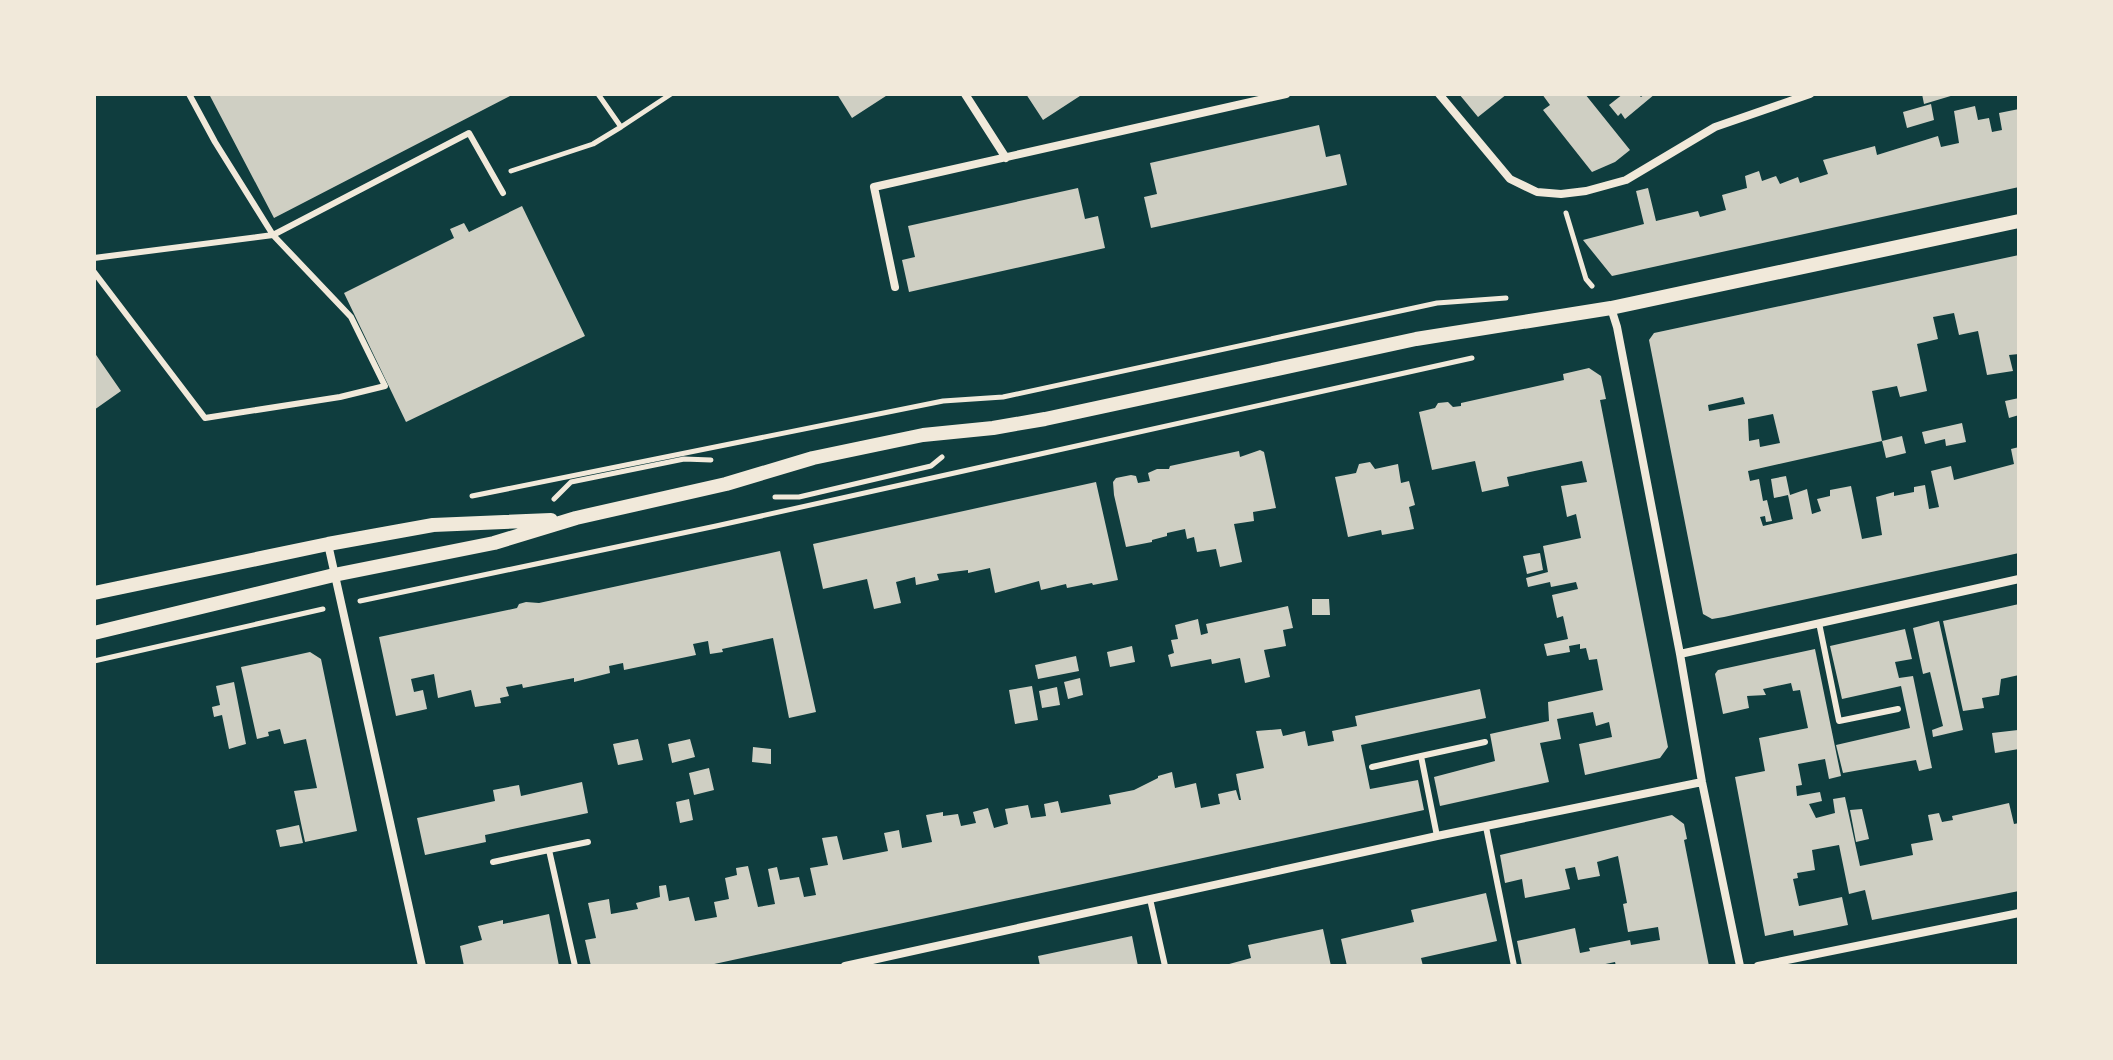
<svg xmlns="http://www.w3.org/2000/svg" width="2113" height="1060" font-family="Raleway,sans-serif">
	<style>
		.building { fill: #cfcfc3; fill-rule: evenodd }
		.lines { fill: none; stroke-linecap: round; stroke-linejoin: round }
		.path { stroke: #f1e9da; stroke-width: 5 }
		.service { stroke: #f1e9da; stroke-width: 6 }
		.minor { stroke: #f1e9da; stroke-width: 8 }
		.tertiary { stroke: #f1e9da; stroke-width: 14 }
	</style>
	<rect width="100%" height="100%" fill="#0f3d3e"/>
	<path class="building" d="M209,94H514L274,218Z
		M837,94H889L852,118Z
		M1026,94H1083L1043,120Z
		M1459,94H1507L1478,117Z
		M1542,94H1585L1630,150L1615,162L1592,172L1543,110L1550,105Z
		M1623,94H1638L1641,97L1645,94H1655L1625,119L1621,113L1618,116L1609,105Z
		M1922,94H1953L1954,95L1924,104Z
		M1931,104L1934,120L1907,128L1903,112Z
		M1975,106L1978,120L1989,118L1992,132L2002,130L1999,113L2019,109V187L1612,276L1583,240L1644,224L1636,191L1648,188L1656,221L1698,211L1700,217L1726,210L1722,195L1747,188L1745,176L1759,171L1762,181L1776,176L1780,184L1798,177L1800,183L1828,174L1823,160L1875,146L1877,155L1938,136L1941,147L1959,143L1954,111Z
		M1319,125L1326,157L1340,154L1347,185L1151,228L1144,197L1157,194L1150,163Z
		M1078,188L1085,219L1098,216L1105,248L909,292L902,260L915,257L908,226Z
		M522,206L585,336L406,422L344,293L454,238L450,229L464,223L469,232Z
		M2019,255V354L2009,355L2013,371L1987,375L1978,331L1959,335L1954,313L1933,317L1938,339L1917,344L1927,391L1900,397L1897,386L1872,391L1882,441L1748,471L1750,481L1759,479L1763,501L1767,500L1772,521L1766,522L1765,516L1760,517L1763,526L1793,519L1788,495L1774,498L1771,479L1786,476L1790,495L1807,489L1812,514L1821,511L1817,499L1830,496V490L1851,486L1862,539L1882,535L1876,497L1894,492V496L1914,492V487L1925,485L1929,509L1939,507L1931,471L1951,466L1954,480L2014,464L2011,449L2019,447V553L1724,617L1712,619L1703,614L1649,340L1654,333ZM1743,397L1745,404L1709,411L1708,405ZM1773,414L1780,443L1760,447L1759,439L1749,441L1748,419Z
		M94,352L121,391L94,410Z
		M1589,368L1601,376L1606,399L1600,400L1668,747L1660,758L1585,775L1579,744L1612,737L1609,722L1596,726L1593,712L1557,719L1561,739L1540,743L1549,782L1440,806L1434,777L1495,761L1490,734L1549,721L1548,702L1603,690L1597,659L1589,660L1586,648L1580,649V644L1569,646L1570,652L1547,656L1544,644L1568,639L1563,616L1557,618L1552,595L1578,589L1576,582L1551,587L1550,582L1528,587L1526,578L1548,572L1543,546L1581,538L1576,514L1567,517L1561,486L1587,482L1582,461L1507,477L1509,486L1482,492L1475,461L1432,470L1419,412L1435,408L1438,403L1448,402L1453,407L1461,406V403L1564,380L1563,374Z
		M2019,398V415L2009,418L2005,401Z
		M1962,423L1966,442L1946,446L1945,439L1925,444L1922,432Z
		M1902,436L1906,453L1886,458L1882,441Z
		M1260,450L1264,452L1276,508L1253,512L1254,521L1234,524L1242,562L1220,567L1216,549L1197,552L1194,537L1187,539L1185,529L1167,533V536L1152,540V542L1126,547L1114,495L1113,482L1116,478L1131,475L1136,476L1138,483L1150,481L1148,473L1157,469H1169L1170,466L1239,451L1240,457Z
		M1370,462L1375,469L1398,464L1401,483L1409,481L1415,505L1409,507L1414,529L1382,535L1381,530L1348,537L1335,477L1356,473L1359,464Z
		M1096,482L1118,580L1093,585L1092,583L1067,588L1066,584L1041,590L1039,581L995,593L990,568L968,573V570L937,574L939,580L916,585L915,577L896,582L901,603L874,609L867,579L823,589L813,544Z
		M780,551L816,712L789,718L773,638L722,649L723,652L710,654L708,641L693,644L696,655L624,670L623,663L609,666L610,673L574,682V678L523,688L522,684L506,687L509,696L500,698L501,703L475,707L471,690L438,698L434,674L411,679L414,692L423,690L427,709L396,716L379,637L517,608L519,604L526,602L539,603Z
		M1540,553L1543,570L1527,574L1523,556Z
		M1312,599H1329L1330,615H1312Z
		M2019,604V675L2001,679L1999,695L1982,698L1984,708L1963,711L1943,621Z
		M1288,606L1293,628L1283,630L1286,646L1264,650L1270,677L1245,683L1240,658L1212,664L1211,659L1171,667L1168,655L1174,653L1171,640L1178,639L1175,625L1198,619L1201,635L1208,633L1206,624Z
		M1939,621L1963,730L1933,737L1932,730L1943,726L1930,672L1923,674L1913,628Z
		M1905,629L1912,659L1895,662L1899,678L1913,676L1932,768L1919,771L1916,760L1843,773L1836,745L1910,728L1901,686L1842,699L1830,646Z
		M1132,646L1135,662L1110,667L1107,652Z
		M1815,649L1841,776L1829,779L1825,759L1798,764L1802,785L1796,786L1797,796L1820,792L1822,801L1809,804L1816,818L1835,813L1833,799L1845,797L1860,866L1913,855L1911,844L1933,840L1928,815L1939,813L1942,822L1953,820L1952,816L2009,803L2014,824L2019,823V891L1872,920L1865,890L1849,894L1839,845L1812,850L1815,870L1797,873L1798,878L1793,879L1799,906L1842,897L1848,925L1794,936L1793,930L1765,936L1735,777L1765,771L1759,738L1808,728L1800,690L1793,691L1791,683L1763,689L1766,695L1747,696L1749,708L1723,714L1715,674L1718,670Z
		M310,652L321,659L357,831L305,842L294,791L317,788L306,739L284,744L280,729L268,732L269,736L257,739L241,667Z
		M1076,656L1079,671L1038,679L1035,665Z
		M1080,678L1083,695L1068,699L1064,682Z
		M234,682L246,744L229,749L222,715L214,717L212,707L220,705L216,686Z
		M1032,686L1038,720L1015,724L1009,690Z
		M1057,687L1060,705L1042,708L1039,691Z
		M1480,689L1486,718L1361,745L1370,789L1418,780L1424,810L705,966H591L585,940L596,938L588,903L609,899L611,914L638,909L636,903L660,897L659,886L666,885L669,901L689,897L695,921L717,917L714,902L729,899L725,878L737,875L736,868L748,866L758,907L775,904L768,869L777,867L780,880L799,877L804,897L816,895L810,868L828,865L822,838L837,836L843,860L888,851L884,833L899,830L902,848L932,842L926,815L943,812V816L958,814L961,826L976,823L973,812L988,808L994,828L1008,824L1005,809L1028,805L1031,818L1046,816L1044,804L1058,801L1061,813L1111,804L1109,795L1134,790L1158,778V776L1172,772L1175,788L1196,783L1201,808L1220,804L1218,794L1236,790L1239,800H1241L1236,774L1264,768L1256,731L1281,729L1283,736L1305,731L1308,746L1334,741L1332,731L1357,726L1355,716Z
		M2018,730L2019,749L1995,753L1992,733Z
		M638,739L643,760L618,765L613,744Z
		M690,739L695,757L672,763L668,744Z
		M753,747L771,749V764L752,762Z
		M709,768L714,790L694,795L689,773Z
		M582,782L588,813L485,835L486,842L425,855L417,818L495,801L493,790L519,785L521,796Z
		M689,799L693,820L680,823L676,802Z
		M1862,809L1869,839L1856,842L1850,810Z
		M1672,815L1684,824L1687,839L1684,840L1709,966H1616L1615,962L1596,966H1522L1517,941L1575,928L1580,953L1590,951L1589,948L1630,940L1631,945L1660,940L1658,927L1628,932L1623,904L1627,903L1618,856L1597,862L1600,876L1578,880L1575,867L1565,869L1570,889L1525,898L1522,879L1505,883L1500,855Z
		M299,825L303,843L280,847L276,830Z
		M1486,893L1497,941L1421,958L1423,966H1347L1341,939L1414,922L1411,910Z
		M549,914L559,966H464L460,946L482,940L478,926L503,920V924Z
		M1323,929L1331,966H1222L1251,958L1248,945Z
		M1132,936L1138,966H1040L1038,956Z"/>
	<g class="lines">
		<path class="path" d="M598,94L621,127L671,94
			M511,171L593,144L621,127
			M1566,213L1586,279L1592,286
			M472,496L943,401L1003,397L1437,303L1506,298
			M775,497H799L931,466L942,457
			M554,499L571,482L684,459L711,460
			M360,601L716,526L1472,358
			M94,661L323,609"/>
		<path class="service" d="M94,258L273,235L469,133L503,193
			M94,272L205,418L340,397L385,386L351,317L273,235L215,142L189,94
			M1819,623L1839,721L1898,709
			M1372,767L1421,756
			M1486,827L1514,966
			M1437,836L1421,756L1485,742
			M493,862L549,850
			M1150,899L1165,966
			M575,966L549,850L588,842"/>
		<path class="minor" d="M965,94L1006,158
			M1439,94L1510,179L1537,192L1561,194L1586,191L1626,180L1715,127L1810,94
			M895,287L874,187L1286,94
			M1611,308L1617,327L1680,654L1702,782L1740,966
			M328,544L422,966
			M1680,654L2019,579
			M845,966L1437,836L1702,782
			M1758,966L2019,913"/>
		<path class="tertiary" d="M94,593L328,544L433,525L551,520
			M94,633L334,575L494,543L576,518L726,484L813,458L923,435L993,428L1045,419L1416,339L1611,308L2019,221"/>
	</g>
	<rect width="2113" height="1060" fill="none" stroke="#f1e9da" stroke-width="192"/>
</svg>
